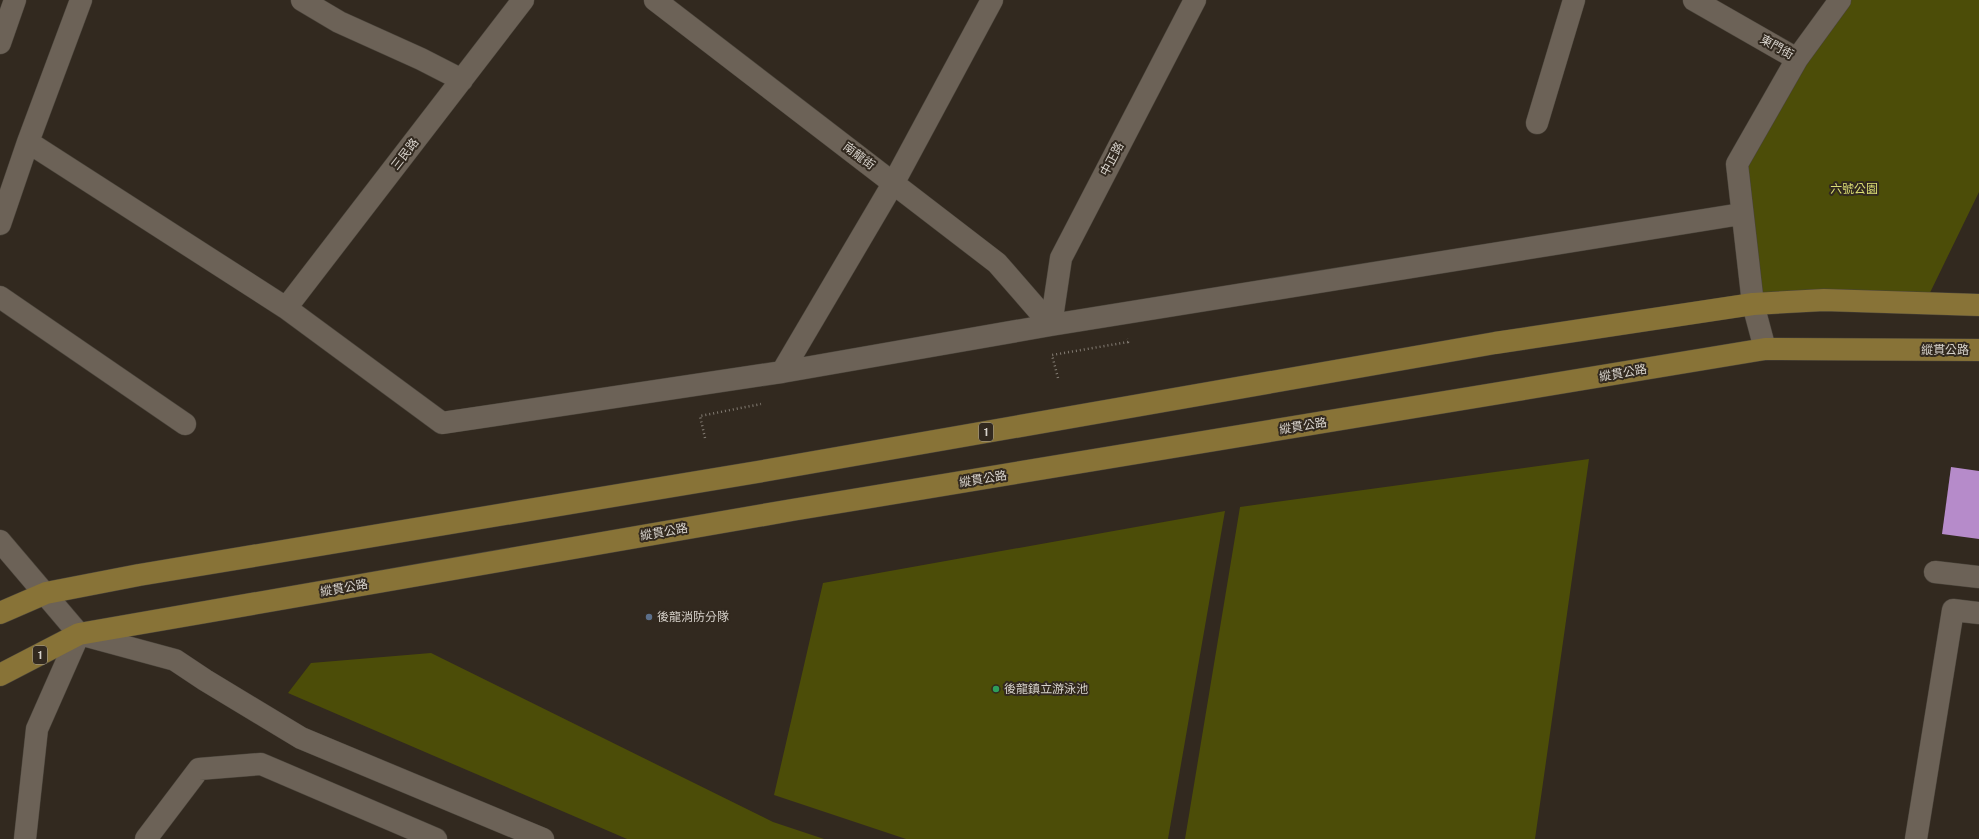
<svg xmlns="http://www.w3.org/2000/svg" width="1979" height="839" font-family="'Public Sans','Noto Sans TC',sans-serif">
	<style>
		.green { fill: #4c4d08 }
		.building { fill: #b68bca }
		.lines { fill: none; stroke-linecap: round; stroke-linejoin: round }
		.minor-casing { stroke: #4a443b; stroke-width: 23 }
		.major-casing { stroke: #4a443b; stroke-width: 23 }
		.path { stroke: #837c73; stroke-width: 2.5; stroke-dasharray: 1 3; stroke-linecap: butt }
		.minor { stroke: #6c6257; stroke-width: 22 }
		.major { stroke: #887337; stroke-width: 22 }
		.service-dot { fill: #5c6f8a; stroke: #32291f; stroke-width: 1.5 }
		.leisure-dot { fill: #2e9e5b; stroke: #32291f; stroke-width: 1.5 }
		.labels { text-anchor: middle; stroke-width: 4; stroke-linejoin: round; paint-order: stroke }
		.shield { fill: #32291f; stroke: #a69f97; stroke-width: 1 }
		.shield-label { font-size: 11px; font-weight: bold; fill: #d7d2cb }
		.street-label { font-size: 12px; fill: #d7d2cb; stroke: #32291f }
		.park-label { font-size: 12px; fill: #dddf75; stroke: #32291f }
		.poi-label { font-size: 12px; fill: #d7d2cb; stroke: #32291f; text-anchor: start }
	</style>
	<rect width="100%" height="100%" fill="#32291f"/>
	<path class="green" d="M1843,0H1979V192L1924,305L1753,304L1737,167Z
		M1589,459L1535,839H1185L1240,507Z
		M1225,511L1168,839H906L774,795L823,583Z
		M431,653L773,822L824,839H627L288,693L311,663Z"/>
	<path class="building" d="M1951,467L1979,471V539L1942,534Z"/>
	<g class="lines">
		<g class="minor-casing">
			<path id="minor" d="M81,0L28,142L286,308L442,423L782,372L1051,325L1741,214
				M302,0L339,22L421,59L462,80
				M655,0L997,263L1051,325
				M1694,0L1797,59L1840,0
				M0,43L15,0
				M1537,123L1574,0
				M0,224L28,142
				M0,297L185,424
				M286,308L523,0
				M1051,325L1061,258L1195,0
				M1765,349L1753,304L1737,164L1797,59
				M782,372L894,182L992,0
				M0,541L79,634L175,660L205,680L301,738L543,839
				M1935,572L1979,577
				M25,839L37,729L79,634
				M146,839L199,769L261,764L436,839
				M1916,839L1953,610L1979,613"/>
		</g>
		<g class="major-casing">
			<path id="major" d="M0,613L46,593L139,575L763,471L1495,343L1753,304L1824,300L1979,305
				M0,675L79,634L792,510L1765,349L1979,350"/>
		</g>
		<path class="path" d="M1058,378L1052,355L1128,342L1127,339
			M705,438L700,416L761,404"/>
		<use href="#minor" class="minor"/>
		<use href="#major" class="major"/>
	</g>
	<circle class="service-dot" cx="649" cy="617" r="4"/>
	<circle class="leisure-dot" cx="996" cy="689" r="4"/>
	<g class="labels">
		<g class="shield">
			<rect x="979" y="423" width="14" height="18" rx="3"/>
			<rect x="33" y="646" width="14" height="18" rx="3"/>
		</g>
		<g class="shield-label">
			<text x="986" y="436">1</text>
			<text x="40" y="659">1</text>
		</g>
		<g class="street-label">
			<text transform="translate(1777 47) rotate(29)" y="4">東門街</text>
			<text transform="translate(405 154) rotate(-52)" y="4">三民路</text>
			<text transform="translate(859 156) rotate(37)" y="4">南龍街</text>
			<text transform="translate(1112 159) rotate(-62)" y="4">中正路</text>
			<text x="1945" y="354">縱貫公路</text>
			<text transform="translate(1623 373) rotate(-10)" y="4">縱貫公路</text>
			<text transform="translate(1303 426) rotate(-9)" y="4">縱貫公路</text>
			<text transform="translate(983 479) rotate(-9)" y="4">縱貫公路</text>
			<text transform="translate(664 532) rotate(-10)" y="4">縱貫公路</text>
			<text transform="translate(344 588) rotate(-10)" y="4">縱貫公路</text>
		</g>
		<g class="park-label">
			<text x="1854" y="193">六號公園</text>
		</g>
		<g class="poi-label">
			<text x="657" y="621">後龍消防分隊</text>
			<text x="1004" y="693">後龍鎮立游泳池</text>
		</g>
	</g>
</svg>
